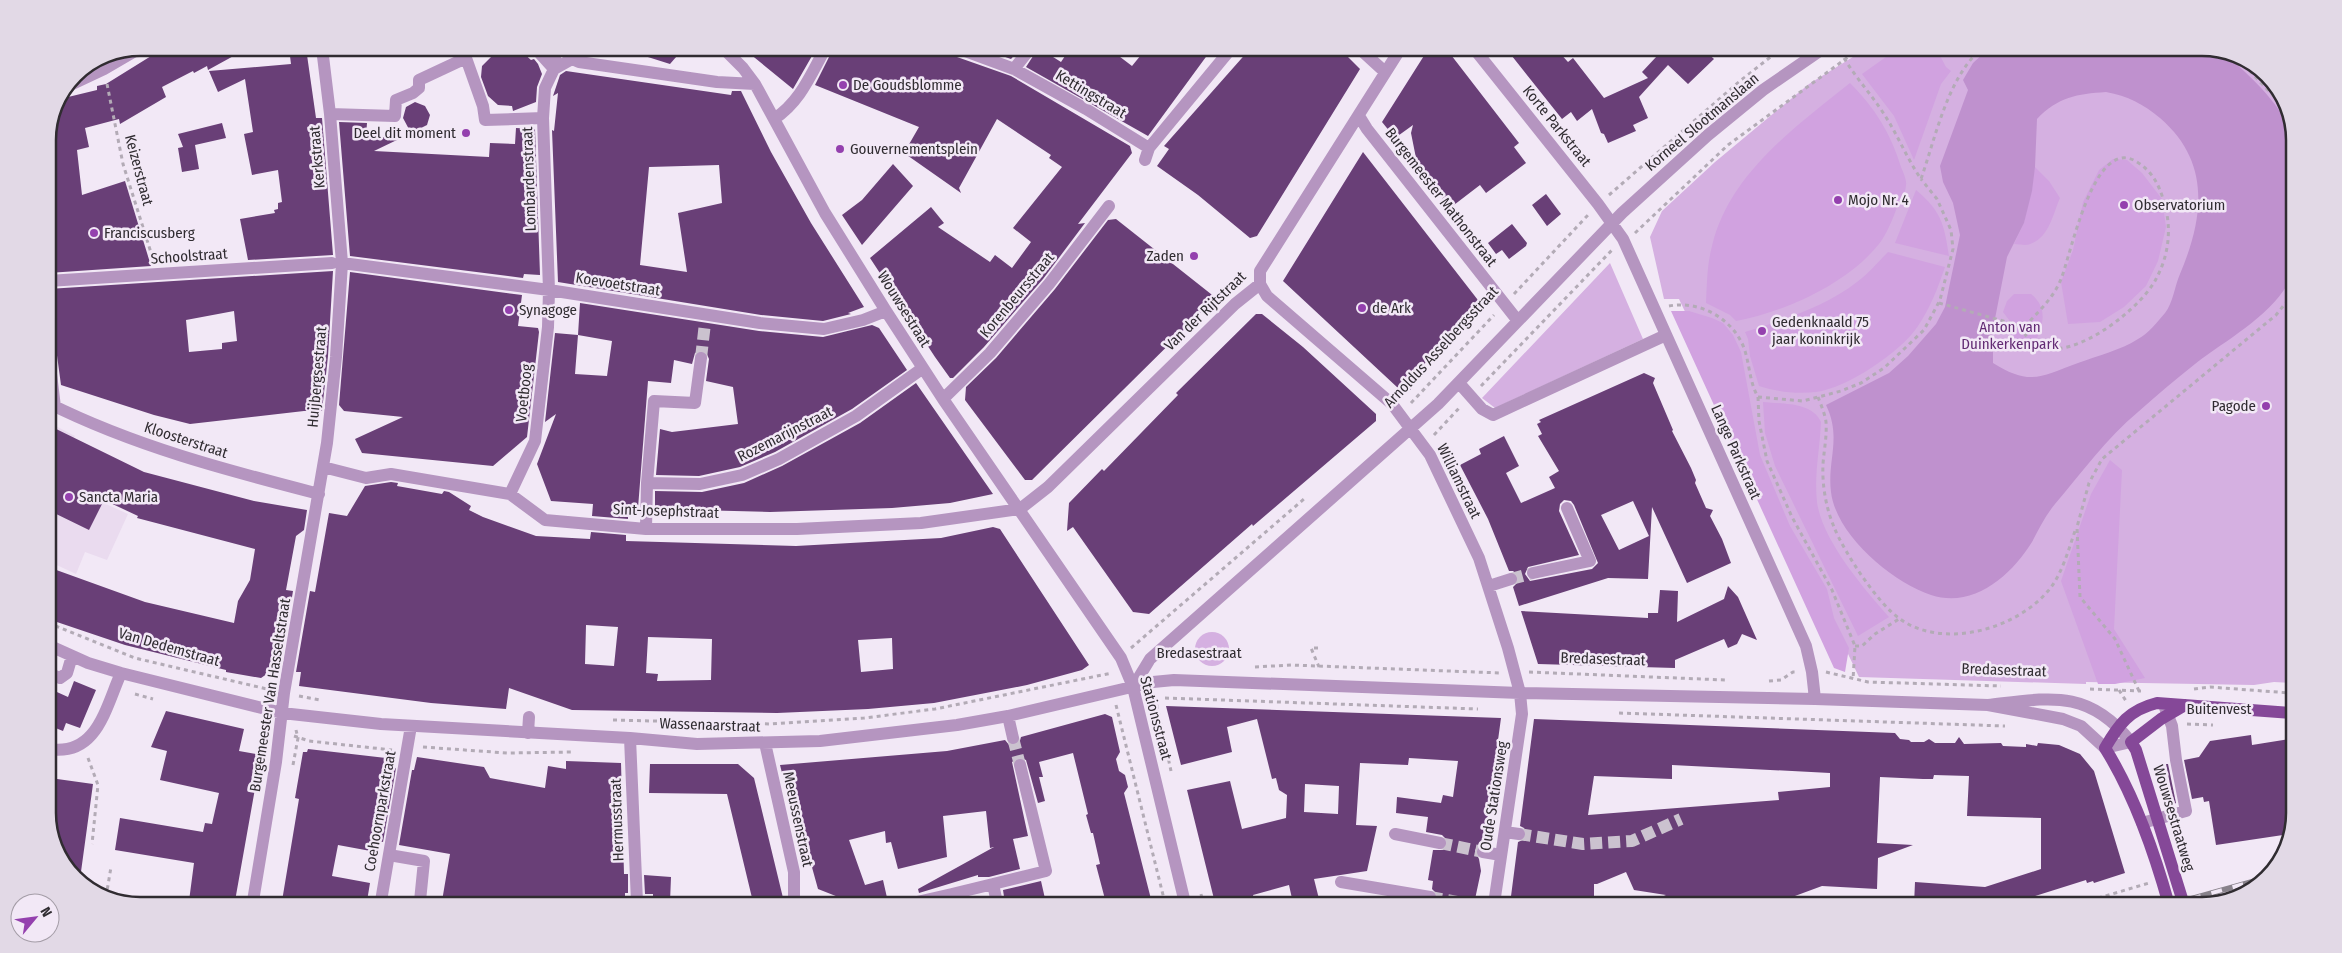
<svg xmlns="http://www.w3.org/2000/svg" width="2342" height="953" font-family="'Fira Sans Condensed',sans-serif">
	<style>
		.built { fill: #eadbef }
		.green { fill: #d5b0e1 }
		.forest { fill: #d1a2e0 }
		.water { fill: #bf91ce; fill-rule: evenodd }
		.building { fill: #693f77; fill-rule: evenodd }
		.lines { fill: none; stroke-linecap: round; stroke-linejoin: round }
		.minor-tunnel { stroke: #cbc2cf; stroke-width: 12; stroke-dasharray: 12 6; stroke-linecap: butt }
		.path { stroke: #b3abb6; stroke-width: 3; stroke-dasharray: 4 4; stroke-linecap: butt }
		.minor { stroke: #b595c0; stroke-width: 12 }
		.major { stroke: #854898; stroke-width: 12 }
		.rail-casing { stroke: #88828b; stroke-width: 5.5 }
		.rail { stroke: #f2e8f6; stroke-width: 4; stroke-dasharray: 11; stroke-linecap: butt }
		.poi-dot { fill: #9440ae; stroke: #f2e8f6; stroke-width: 2 }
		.labels { text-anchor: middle; stroke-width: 5; stroke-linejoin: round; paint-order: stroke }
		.poi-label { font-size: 15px; fill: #302c31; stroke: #f2e8f6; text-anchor: start }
		.street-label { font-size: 15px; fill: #302c31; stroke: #f2e8f6 }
		.park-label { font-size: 15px; fill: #632b74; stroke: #f2e8f6 }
		.rim { fill: none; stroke: #302c31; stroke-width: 2.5 }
	</style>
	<rect width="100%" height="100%" fill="#f2e8f6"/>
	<path class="built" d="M48,422L75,436L53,480L128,514L107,560L85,552L76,574L48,561Z"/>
	<path class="green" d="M1861,52H1874L1869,56L1876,52L2232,53L2275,84L2294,134L2291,683L2274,682L2254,685L2086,682V684L1859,677L1679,299H1664L1650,237L1662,211L1715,162L1809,84Z
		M1610,263L1643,339L1495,408L1482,398Z
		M1195 649a17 17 0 1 1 34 0a17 17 0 1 1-34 0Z"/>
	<path class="forest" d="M1893,52H1938L1946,67L1951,71L1941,84L1914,160L1894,116L1862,74Z
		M1850,83C1875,108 1891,134 1901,167C1903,172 1907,180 1906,185C1906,193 1899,203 1896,210C1892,221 1886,235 1879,244C1847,284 1785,312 1736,321L1730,315L1706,303C1707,283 1707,265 1712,246C1729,174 1795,127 1850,83Z
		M2113,159L2127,160L2142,173L2162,199L2166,227L2158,261L2146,286L2124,307L2100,322L2068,324L2061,282L2073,250L2083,202L2099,170Z
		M2035,167L2049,181L2060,198C2053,214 2049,238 2030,244C2026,246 2019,244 2014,244L2024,223Z
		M1916,190C1941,211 1944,223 1949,256L1895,243Z
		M1888,252L1945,267C1938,288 1930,308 1918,326C1901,352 1847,388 1816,392C1797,394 1777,392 1759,386L1750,356L1748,339L1745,332C1783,320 1825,307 1857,282C1869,273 1878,262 1888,252Z
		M2014,294H2031C2049,309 2043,326 2034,345L2018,349C2010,340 2008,333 2009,320L2003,312L2007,301Z
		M1671,311H1689L1712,318L1723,323L1733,335L1741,352L1760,455L1790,526L1827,589L1834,618L1849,648L1845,672L1834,668Z
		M1763,402C1782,404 1812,402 1821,422C1820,448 1814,475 1817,502C1822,540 1864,589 1889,617L1858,636L1775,466L1765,433Z
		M2110,460L2122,470L2114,629L2145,678L2115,684H2098L2061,581L2091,494Z"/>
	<path class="water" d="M1985,52L2222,53C2247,71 2291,113 2294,145C2297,171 2294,199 2294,225C2294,237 2297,269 2291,279C2270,317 2229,338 2195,364C2176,379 2157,395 2138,412C2107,438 2082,472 2055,504C2045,516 2039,529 2032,542C2011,576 1973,609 1931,595C1892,582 1836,535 1831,492C1827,460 1842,438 1826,405L1889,373L1908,356L1936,324L1945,307L1960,235L1953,203L1943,182L1940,166L1968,90L1963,80L1973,63ZM2106,92C2128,96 2143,104 2160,118C2211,162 2204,217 2180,274C2175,285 2173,303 2165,313C2158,321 2148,334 2138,339C2121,350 2097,356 2078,363C2040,377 2030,386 1993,363V329L2007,257L2024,223L2032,191L2035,167L2037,119C2058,97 2077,94 2106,92Z"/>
	<path class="building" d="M164,48H248L208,70L207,66L194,73L193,71L162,87L166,97L120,124L119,119L85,128L89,147L77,150L82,195L125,181L151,266L48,273V135L64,98L97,90V86L106,84Z
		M289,48H306L316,118H322L333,255L248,260L240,219L275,213L274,210L278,209V203L282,202L278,170L252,175L244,134L253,132L245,79L218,92L209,71L291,64Z
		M489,48L521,51L531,60L534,59L538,64L542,74L537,87L536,102L513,111L512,106L498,105L488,96L481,77L482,66L492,56Z
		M633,49H683L670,64L632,52Z
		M744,49H816L793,89Z
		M833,49H952L957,57L1011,76L1130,146L1132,153L1078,224L1085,223L1043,279L984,347L953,378H950L935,357L870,258L931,207L944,223L938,227L990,262L995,255L1012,268L1031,242L1013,228L1062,167L1049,158L1051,155L997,119L959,188L961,193L904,153L919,127L815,85Z
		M985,50H1019L1011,59Z
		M1037,50H1042L1061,62L1069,50L1084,57L1089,50H1111L1132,66L1145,50H1211L1148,136L1026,67Z
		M1249,50H1341L1360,69L1257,236L1250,238L1198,195L1157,166L1169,149L1164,146Z
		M1427,51H1448L1519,143L1514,147L1526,163L1486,193L1480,185L1450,208L1418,168L1411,133L1413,125L1395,138L1382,122Z
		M1508,51H1558L1568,62L1573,58L1604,98L1648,78L1642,72L1657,56L1652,51H1705L1714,59L1688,84L1668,65L1639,97L1648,118L1633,125L1636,131L1608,143L1604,134L1601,133L1592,109L1577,121L1571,112L1562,119Z
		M566,71L731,95L732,91H741L771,152L811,223L864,307L848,313L851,314L823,321L761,315L558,282L552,130L554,131L558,93L553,96L560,75ZM719,165L722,203L678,213L687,272L640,265L649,167Z
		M415,102L425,106L430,115L427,125L411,133L403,118L406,107Z
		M339,122L367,123L366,136L401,138L374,151L489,157L490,143L515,144L516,128L535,129L540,275L524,274L523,278L350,256Z
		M222,123L226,138L195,145L199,169L182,172L178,148L183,147L178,134Z
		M1363,152L1481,304L1474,312L1475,319L1468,318L1435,354L1434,359L1428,360L1409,381L1411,390L1398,388L1283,281Z
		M893,164L913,186L862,245L842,215L862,200Z
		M1546,194L1561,214L1547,226L1532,205Z
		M1116,219L1216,298L1032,480H1025L965,400L966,387L996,358L1055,289L1108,220Z
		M1512,224L1527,243L1526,246L1509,259L1502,250L1496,254L1488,243Z
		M333,271L328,356L322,411H304L190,424L154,415L61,385L56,348L52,342L50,327L48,289ZM234,311L237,341L222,343V349L189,352L186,320Z
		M350,272L522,295L518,326L538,328L539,332L527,437L493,466L362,453L355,439L403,417L344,411L339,405Z
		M580,303L759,331L823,337L872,325L879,328L907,370L852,409L775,452L740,467L699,476L656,475L660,429L672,432L738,424L733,387L706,381L709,359L706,352L702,350L695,353L692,364L674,360L671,383L648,381L638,508H628V519L592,516L593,504L551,501L537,464L556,414L545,422L555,333L578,335L575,374L607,376L612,341L578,335Z
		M1256,314H1262L1303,347L1376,414V421L1253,526L1252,524L1149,614L1133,612L1073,527L1067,531L1069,503L1102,469L1104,471L1178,395L1176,393Z
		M1644,373L1655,378L1653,383L1673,430L1672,431L1691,468L1696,480L1695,483L1706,508L1713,510L1710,516L1722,539L1731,563L1687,583L1652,507L1648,579L1608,578L1519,606L1513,587L1519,581V576L1513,571H1509L1488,519L1460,465L1481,454L1479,449L1504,436L1519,466L1506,473L1521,503L1555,488L1549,477L1559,471L1538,436L1542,434L1537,424L1541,422L1539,420ZM1564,500L1571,501L1574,505L1598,563L1592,569L1530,581L1525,574L1528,567L1579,555L1559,511L1560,504ZM1633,501L1649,536L1619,550L1601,515Z
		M916,383L993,494L950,503L892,508L770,512L655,509V491L702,492L744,483L782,466L860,423Z
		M48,425L144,472L254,501L307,510L304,530L296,536L286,590L293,591L280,669H274L261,678L226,672V670L125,645L48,619V567L145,602L234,623L238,601L250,580L255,549L137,518L138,516L104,500L89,530L48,510Z
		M391,482L398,483L397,486L442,494L444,491L449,492L471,506L469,510L483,517L536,536L590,539L591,532L626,535V541L796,546L941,538L993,527L1000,529L1089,665L1082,670L1027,685L934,703L868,709L777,713L572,710L509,688L506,709L431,703L299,686L301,672H296L310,591L315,592L329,513L347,516L365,486ZM586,625L618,627L614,666L585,664ZM648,637L712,639L711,680L657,681L658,674L646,673ZM892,638L893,669L861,672L858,640Z
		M1728,586L1738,597L1757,640L1742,634L1737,644L1728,648L1724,639L1675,660V668L1538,664L1521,611L1648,618V613H1658L1660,590L1678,591L1677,622L1724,599Z
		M74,681L96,690L80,728L66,723L63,731L48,725V688L68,697Z
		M1166,706L1501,718L1484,844L1477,846L1475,851L1479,859L1481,871L1474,904H1434L1438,895L1432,889L1433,881L1428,880L1433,850H1443L1448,845L1447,840L1442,835L1426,832L1428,817L1396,813L1397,797L1441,803L1443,795L1453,797L1458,761L1409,758L1408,765L1360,763L1356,825L1377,826L1367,871L1314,879L1320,903H1293L1289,885L1253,895L1255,903H1215L1187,790L1230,781L1242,829L1286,818L1287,795L1279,790L1276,778L1272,779L1257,719L1227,727L1232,752L1181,765ZM1305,784L1339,786L1338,814L1304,812Z
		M166,711L244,729L239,751L261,755L235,901H189L194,863L115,850L120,818L203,832L205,823L212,824L219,793L160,780L167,751L151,747Z
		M1105,714L1112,717L1120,752L1116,759L1119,771L1125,775L1128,787L1124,793L1152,903H1106L1096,865L1100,864L1093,833H1091L1086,815L1088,814L1073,753L1039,762L1043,777H1039L1045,801L1038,803L1026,760L1019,757L1012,762L1028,836L1013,839L1020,869L989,877H978V875L919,893L918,889L994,847L990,848L986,811L943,816L947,857L898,869L891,842L886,843L885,831L849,840L865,885L883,880L888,902H851L818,889L805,842V833L796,812L791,809L780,765L947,751L1005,740L1010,746H1014L1019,744L1021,737Z
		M1534,719L1895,733L1900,739L1909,740L1911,742H1924L1929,739L1935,743H1955L1959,737L1964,744L2001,743L2003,746L2026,747V744L2037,746L2038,743L2059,745L2080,754L2094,771L2125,873L2094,883L2093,881L2087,883L2086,880L2006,905H1914L1915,882L1985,887L2041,869V818L1967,816L1969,776L1934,775L1933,779H1923L1880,777L1877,843L1913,845L1878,858L1877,889L1822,886L1773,904H1646L1666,895L1634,890L1626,872L1597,884H1594V904H1510L1518,842L1525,839L1527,835L1524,828L1520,826ZM1672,765L1830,773V787L1778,792L1779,800L1588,815L1594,776L1672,779Z
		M2251,735L2252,745L2290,739V834L2216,845L2209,801L2204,802L2203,797L2192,799L2184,760L2199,757L2210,741Z
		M308,749L386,758L384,767L396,768L383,842L378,841L376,852L338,845L332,876L370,883L367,901H282L299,799L295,798L303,752H307Z
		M417,757L484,767L490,778L545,788L548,766L566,769V761L621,763L624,874H628V893H625V902L442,901L450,854L399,845L412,770H414Z
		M650,764H738L754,778L784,902H753L727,794L649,793Z
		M2166,764H2168L2176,803L2174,804Z
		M50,778L93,784L80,879L67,869L48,819Z
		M644,875L671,877L670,902H653V894H645Z
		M1041,881L1046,903H1005L1003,890Z"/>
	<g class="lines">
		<path class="minor-tunnel" d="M701,358L705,323
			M1511,579L1533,573
			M1013,738L1020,765
			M1519,834L1583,844L1632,841L1681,819
			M1440,843L1483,852
			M1430,897L1468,904"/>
		<path class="path" d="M2233,53L2283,106L2294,136
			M1844,58C1856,78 1870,93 1882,111C1897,133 1906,157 1921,179C1935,139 1947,81 1978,52
			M107,84L123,164L153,259
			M1609,195L1740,81L1778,51
			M1635,233L1728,145L1855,52
			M1514,294L1588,215
			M1939,303L2021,326L2027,324C2040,310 2054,297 2061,279C2071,255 2094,134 2137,162C2153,172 2159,185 2164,202C2172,228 2169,255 2156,279C2139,313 2044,386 2021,326
			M1669,306C1700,300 1733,319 1744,348C1750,365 1749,381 1758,397L1803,401L1841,391L1861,383L1884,368L1924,330L1940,300L1953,249L1951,230L1937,199L1921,179
			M1481,386L1612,250
			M1758,397L1759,421L1767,461L1792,517L1832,590L1855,646L1853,680
			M1818,397C1821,405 1825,414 1826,422C1827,437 1824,450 1823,464C1822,485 1826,508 1834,527C1844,552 1878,604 1900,619C1944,650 2016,629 2048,591C2062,575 2069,548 2076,528
			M1411,403L1494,315
			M1434,435L1461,406
			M48,623L135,658L271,690
			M1855,646H1862L1875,634L1899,619
			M1131,648L1304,499
			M1318,648H1311L1319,667
			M1255,667L1291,665L1501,673
			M1529,672L1725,680
			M1826,672L1868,682L2001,686
			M1769,681L1781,680L1793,672H1798
			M2090,689L2141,691
			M2194,689L2210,687L2290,693
			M2119,690L2126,701
			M2139,691L2115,639L2080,597L2077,527L2089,483L2102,459L2276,315L2293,294
			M135,694L153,699
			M299,696L320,700
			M1155,697L1171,771
			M1165,698L1478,709
			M1116,705L1165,903
			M1619,713L2005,726
			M613,720L770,724L864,718L935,709L1112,673
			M2187,724L2213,725
			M294,736L309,741L392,750
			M423,747L507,753L574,752
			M88,758L98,785L92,844
			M293,765L298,738L296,730
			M1201,894L1203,903
			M106,897L111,867
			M2075,905L2149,883"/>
		<path class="minor" d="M535,48L554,69
			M724,49L743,68L755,84L825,213L886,311L943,399L1121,658L1133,687L1185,903
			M960,49L1014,69L1086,109L1149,148
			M1361,50L1385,72
			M1476,51L1598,204L1623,239L1806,646L1812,672L1815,699
			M554,69L572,59L579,62L717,82L755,84
			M1014,69L1029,50
			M70,85L104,69L140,48
			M330,114L395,116L396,100L413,93L419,88V80L466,58L483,106L485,120L543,118
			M1359,116L1367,129L1518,321
			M774,119C800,102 810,76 825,49
			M1145,160L1149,148L1230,50
			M342,263L549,290L760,323L824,329L863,320L886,311
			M48,281L332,263
			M1260,284L1267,296L1392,404L1430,455L1479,558L1508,648L1520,693L1522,714L1494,904
			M48,349L55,407
			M1459,383L1482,409L1493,415L1666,335
			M943,399L990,353L1049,284L1109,206
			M48,403C134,446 226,470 319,494
			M323,467L366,478L391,474L510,494L545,520L646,529H797L921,523L1020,509L1048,487L1235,304L1260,284V271L1399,51
			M647,483L700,484L742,475L779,459L856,416L923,368
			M510,494L535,441L548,327L549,290L543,118L545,88L554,69L556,48
			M646,529L647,483L654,401L695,403L701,358
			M1533,573L1590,561L1567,508
			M1489,586L1511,579
			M48,645L88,663L121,673L282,713L381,724L630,738L697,744L820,741L957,725L1008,716L1153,682L1174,680L1520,693L1815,699L1988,705L2063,719L2081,726L2105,748L2131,742C2088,688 2049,698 1988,705
			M48,673L60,678L67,673L72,656
			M1133,687L1150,659L1438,404L1622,213L1708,135L1763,90L1818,52
			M1008,716L1013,738
			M528,733L529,717
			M630,738L637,902
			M765,743L794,872V902
			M48,749C97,757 105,709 121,673
			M2142,823L2186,811L2176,760L2172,726L2164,705
			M1505,832L1519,834
			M1395,834L1440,843
			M1483,852L1501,855
			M389,855L424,861L420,901
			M1341,882L1430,897
			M993,884L1046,871L1020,765
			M253,901L276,762L284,693L327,443L336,357L342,263L330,114L322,48
			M381,901L411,726
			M917,902L952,894
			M954,903L952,894L993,884L997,903"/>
		<path class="major" d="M2169,905C2154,851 2135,796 2105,748C2119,724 2129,710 2157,703L2290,713
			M2184,905L2136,750L2131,742L2161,719L2185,705"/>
		<g class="rail-casing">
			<path id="rail" d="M2169,905L2262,879"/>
		</g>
		<use href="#rail" class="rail"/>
	</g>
	<g class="poi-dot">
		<circle cx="843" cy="85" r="5"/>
		<circle cx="466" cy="133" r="5"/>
		<circle cx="840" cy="149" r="5"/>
		<circle cx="1838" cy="200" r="5"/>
		<circle cx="2124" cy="205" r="5"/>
		<circle cx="94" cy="233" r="5"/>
		<circle cx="1194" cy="256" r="5"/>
		<circle cx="1362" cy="308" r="5"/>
		<circle cx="509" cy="310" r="5"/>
		<circle cx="1762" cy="331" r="5"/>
		<circle cx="2266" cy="406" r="5"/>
		<circle cx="69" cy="497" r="5"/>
	</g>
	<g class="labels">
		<g class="poi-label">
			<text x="853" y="90">De Goudsblomme</text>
			<text x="456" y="138" text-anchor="end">Deel dit moment</text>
			<text x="850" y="154">Gouvernementsplein</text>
			<text x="1848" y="205">Mojo Nr. 4</text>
			<text x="2134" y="210">Observatorium</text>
			<text x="104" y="238">Franciscusberg</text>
			<text x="1184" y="261" text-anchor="end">Zaden</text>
			<text x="1372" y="313">de Ark</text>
			<text x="519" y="315">Synagoge</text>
			<text x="1772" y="327">Gedenknaald 75<tspan x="1772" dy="17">jaar koninkrijk</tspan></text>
			<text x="2256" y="411" text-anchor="end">Pagode</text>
			<text x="79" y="502">Sancta Maria</text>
		</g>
		<g class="street-label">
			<text transform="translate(1091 94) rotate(31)" y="5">Kettingstraat</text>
			<text transform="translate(1702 122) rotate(-40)" y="5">Korneel Slootmanslaan</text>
			<text transform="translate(1557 126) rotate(51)" y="5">Korte Parkstraat</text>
			<text transform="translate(317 157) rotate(-95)" y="5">Kerkstraat</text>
			<text transform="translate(139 170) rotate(75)" y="5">Keizerstraat</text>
			<text transform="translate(529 179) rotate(-92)" y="5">Lombardenstraat</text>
			<text transform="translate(1441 197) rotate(52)" y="5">Burgemeester Mathonstraat</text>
			<text transform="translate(189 256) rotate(-4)" y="5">Schoolstraat</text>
			<text transform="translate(618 284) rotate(9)" y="5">Koevoetstraat</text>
			<text transform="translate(1017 295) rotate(-50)" y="5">Korenbeursstraat</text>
			<text transform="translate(904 309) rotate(58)" y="5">Wouwsestraat</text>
			<text transform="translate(1205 311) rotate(-44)" y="5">Van der Rijtstraat</text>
			<text transform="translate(1441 347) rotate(-47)" y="5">Arnoldus Asselbergsstraat</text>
			<text transform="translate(317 377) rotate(-85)" y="5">Huijbergsestraat</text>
			<text transform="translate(524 393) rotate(-84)" y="5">Voetboog</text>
			<text transform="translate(785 434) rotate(-27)" y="5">Rozemarijnstraat</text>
			<text transform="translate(186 440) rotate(18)" y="5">Kloosterstraat</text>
			<text transform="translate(1736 452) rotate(66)" y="5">Lange Parkstraat</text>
			<text transform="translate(1459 481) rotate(64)" y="5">Williamstraat</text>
			<text transform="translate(666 511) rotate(2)" y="5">Sint-Josephstraat</text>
			<text transform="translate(169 647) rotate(16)" y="5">Van Dedemstraat</text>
			<text x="1199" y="658">Bredasestraat</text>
			<text transform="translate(1603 659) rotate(2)" y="5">Bredasestraat</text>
			<text transform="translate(2004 670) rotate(2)" y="5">Bredasestraat</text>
			<text transform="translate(270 695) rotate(-81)" y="5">Burgemeester Van Hasseltstraat</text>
			<text x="2219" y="714">Buitenvest</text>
			<text transform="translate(1156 718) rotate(75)" y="5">Stationsstraat</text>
			<text transform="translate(710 725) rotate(2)" y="5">Wassenaarstraat</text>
			<text transform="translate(1494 796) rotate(-81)" y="5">Oude Stationsweg</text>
			<text transform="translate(380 811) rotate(-80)" y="5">Coehoornparkstraat</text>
			<text transform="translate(2174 818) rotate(73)" y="5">Wouwsestraatweg</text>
			<text transform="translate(798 819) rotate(78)" y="5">Meeussenstraat</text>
			<text transform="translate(617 820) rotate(-92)" y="5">Hermusstraat</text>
		</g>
		<g class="park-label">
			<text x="2010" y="332">Anton van<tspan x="2010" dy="17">Duinkerkenpark</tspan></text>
		</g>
	</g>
	<path d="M0 0H2342V953H0ZM140 56H2202A84 84 0 0 1 2286 140V813A84 84 0 0 1 2202 897H140A84 84 0 0 1 56 813V140A84 84 0 0 1 140 56Z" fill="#e2d9e6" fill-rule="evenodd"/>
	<path class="rim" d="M140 56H2202A84 84 0 0 1 2286 140V813A84 84 0 0 1 2202 897H140A84 84 0 0 1 56 813V140A84 84 0 0 1 140 56Z"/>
	<g transform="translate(35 918) rotate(61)"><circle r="24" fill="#f2e8f6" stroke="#a49da7"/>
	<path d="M0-4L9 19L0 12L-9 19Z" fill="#9440ae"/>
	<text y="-8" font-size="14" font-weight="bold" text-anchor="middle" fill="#302c31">N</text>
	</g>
</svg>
